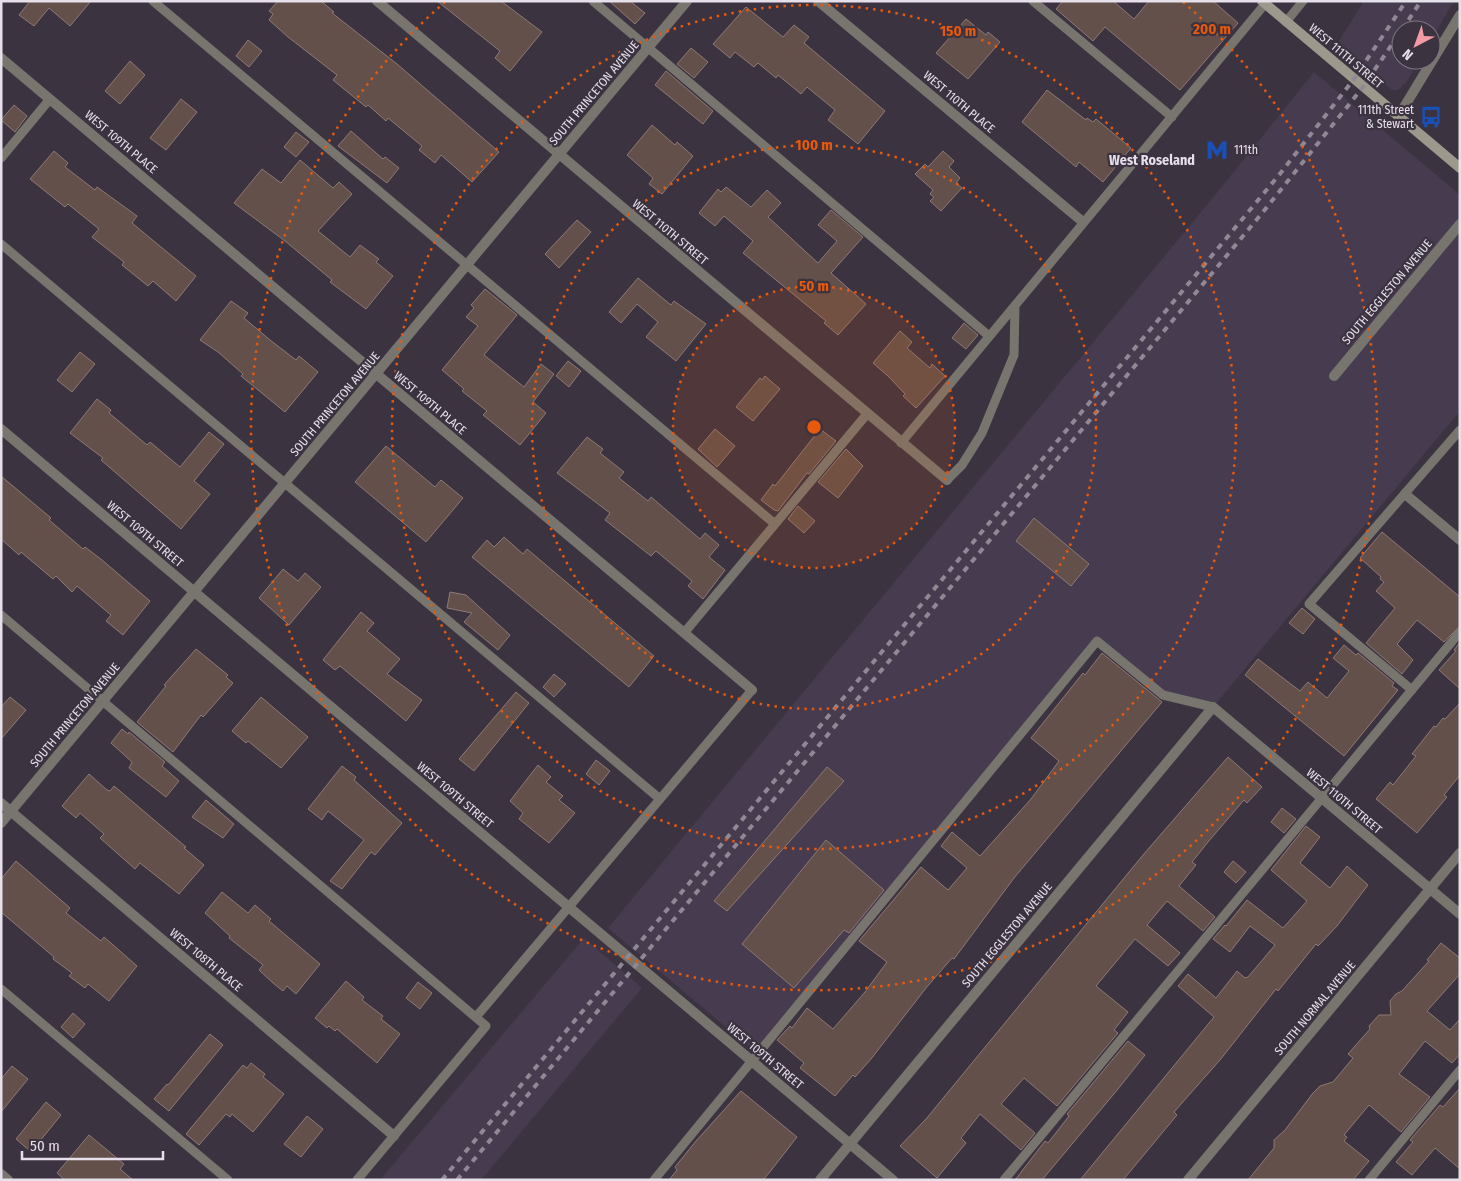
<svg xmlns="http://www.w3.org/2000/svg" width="1461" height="1181" font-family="'Fira Sans Condensed',sans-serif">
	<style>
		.built { fill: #473b4f }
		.building { fill: #63504b; stroke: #8e7974 }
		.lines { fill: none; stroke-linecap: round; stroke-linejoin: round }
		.lane { stroke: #78756e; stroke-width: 9 }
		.street { stroke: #78756e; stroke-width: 10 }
		.secondary { stroke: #9c988b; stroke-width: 10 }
		.rail { stroke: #908995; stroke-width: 4; stroke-dasharray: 6 6; stroke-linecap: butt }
		.ring { fill: none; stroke: #e8590c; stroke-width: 2.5; stroke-dasharray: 2.5 5 }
		.labels { text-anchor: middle; stroke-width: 4.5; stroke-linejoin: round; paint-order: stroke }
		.street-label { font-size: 12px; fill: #e5e0e9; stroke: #3c3341 }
		.poi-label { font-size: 12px; fill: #e5e0e9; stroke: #3c3341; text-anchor: end }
		.neighbourhood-label { font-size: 14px; font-weight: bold; fill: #e5e0e9; stroke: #3c3341 }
		.centre { fill: #e8590c; stroke: #3c3341; stroke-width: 2.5 }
		.ring-label { font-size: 15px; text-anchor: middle; font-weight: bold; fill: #e8590c; stroke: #3c3341; stroke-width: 4.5; stroke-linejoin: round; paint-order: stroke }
	</style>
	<rect width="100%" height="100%" fill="#3c3341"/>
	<path class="built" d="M1364,1H1454L1431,40V30H1401V60H1419L1406,83L1398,90H1392L1337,44Z
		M1314,72L1460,195V411L1213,707L1163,695L1097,641L758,1054L608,928L1211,200Z
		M584,938L642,988L481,1180H380Z"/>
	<path class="building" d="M30,1H91L70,26L49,8L34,26L19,15Z
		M278,1H321L334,12L332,13L397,64L499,152L472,182L441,155L435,163L419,150L422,146L388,118L386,121L368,105L366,107L333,80L337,75L288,37L269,20L273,14L269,11Z
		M437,1H501L542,32L510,71L495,58L500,51Z
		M609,1H630L645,13L635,24Z
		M1063,1H1113L1134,19L1149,1H1213L1238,23L1180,90L1105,27L1093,41L1056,9Z
		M746,7L783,37L794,25L809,37L804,43L885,111L858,144L828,120L835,110L807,87L801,94L778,75L776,78L758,63L754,67L735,52L730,58L713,44Z
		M966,19L986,35L988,32L1000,42L968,79L936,53Z
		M248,40L262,51L249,67L236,56Z
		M691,48L708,62L694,78L677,64Z
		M130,61L145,75L120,104L105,91Z
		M666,71L713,111L703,124L655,85Z
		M1047,90L1086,120L1087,118L1093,122L1096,119L1131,148L1103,182L1079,162L1076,167L1022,122Z
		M181,99L197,112L166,150L150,138Z
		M14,105L27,116L15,132L1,120Z
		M652,125L675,145L677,142L693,156L662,194L649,184L653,178L627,155Z
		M351,131L383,159L385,157L399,168L387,183L338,146Z
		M296,132L309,142L296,157L284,147Z
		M54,151L68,163L65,167L95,190L97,187L137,216L132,223L196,276L176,301L153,281L148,286L122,265L124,262L92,237L99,229L68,204L65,207L30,179Z
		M943,151L954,161L949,167L960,178L956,183L962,188L941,211L930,201L934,197L930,194L933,190L915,174L925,164L928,167Z
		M300,160L333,188L339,182L352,194L318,231L350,257L360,245L379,259L376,262L393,276L366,309L330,282L332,280L285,241L234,203L262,169L281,183Z
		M726,187L751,207L767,190L781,203L768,217L818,263L837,241L818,225L831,210L863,237L831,273L866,304L838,335L824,323L826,321L743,253L753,241L724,216L715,226L699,213L718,189L721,192Z
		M577,220L591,232L559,268L545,254Z
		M638,278L671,305L674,301L706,324L676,361L646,337L658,322L637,304L621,323L609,312Z
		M485,289L517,315L484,355L524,387L541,364L554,374L533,402L546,413L520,445L483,415L487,411L462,391L464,389L442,370L478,326L466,317L474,308L471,305Z
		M231,301L248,313L244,318L270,340L296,360L299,356L318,372L285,412L241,376L243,374L218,352L200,340Z
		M964,323L978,335L966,349L952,338Z
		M900,331L912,342L907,348L930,368L932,364L945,376L916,408L903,396L905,394L889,377L873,363Z
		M80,352L95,364L72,392L57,380Z
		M568,361L581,371L569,387L556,376Z
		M765,376L780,389L753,421L736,407L760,378L762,380Z
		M97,399L111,410L109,413L147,445L150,442L180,467L209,432L224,444L194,481L210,494L181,529L101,460L103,458L70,433Z
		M715,429L735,446L717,467L698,449Z
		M820,429L836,441L809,474L807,473L778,511L774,510L761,500L773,484L775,486Z
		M587,437L603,449L600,453L624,472L619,478L648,501L651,497L700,539L705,533L719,545L709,557L725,570L703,599L688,586L692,581L656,551L651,556L605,520L610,513L557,473Z
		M386,446L435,487L441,480L463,498L426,542L355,482Z
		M846,449L863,466L838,498L818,482Z
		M1,476L51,518L49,520L83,549L85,547L102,560L150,601L123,635L106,621L111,615L77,586L72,592L56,576L53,579L21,552L19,555L1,539Z
		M798,506L815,521L804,533L788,519Z
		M1034,518L1089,564L1071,586L1016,541Z
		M1382,532L1460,597V626L1444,642L1417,620L1397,644L1413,660L1402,674L1366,643L1395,608L1376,591L1384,582L1380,579L1381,577L1360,558Z
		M504,537L523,554L527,549L654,656L629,687L472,557L487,540L494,547Z
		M283,569L298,581L305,573L321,587L289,625L259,598Z
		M450,592L466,595L510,635L498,650L464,622L472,613L447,608Z
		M1302,608L1315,619L1303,634L1289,623Z
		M361,612L374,623L367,631L400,659L387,674L422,700L406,721L340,666L335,670L323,660Z
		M1460,642V689L1439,670L1456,651L1454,650Z
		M1344,645L1356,655L1358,653L1394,683L1392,686L1398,690L1344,756L1245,675L1258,659L1300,691L1308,682L1327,698L1349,671L1333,658Z
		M196,649L228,675L226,677L233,683L203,717L201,715L173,752L137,722L166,686L164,685Z
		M1102,653L1162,702L1014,878L954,959L952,958L926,988L871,1059L855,1077L853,1075L835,1096L800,1068L804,1063L777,1040L790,1026L792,1028L807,1008L833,1029L865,992L887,962L859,941L921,867L948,890L967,868L941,846L952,832L980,856L1031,799L1059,761L1031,738L1083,673L1085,675Z
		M554,674L566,684L554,697L543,687Z
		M516,692L529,703L474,771L459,759Z
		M10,697L26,710L1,739V707Z
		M261,697L308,737L281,768L248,741L246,743L232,731Z
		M1460,703V775L1444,795L1447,797L1417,833L1376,799L1390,782L1393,785L1416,756L1412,754L1434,726L1436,727L1443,718L1445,719Z
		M122,729L128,734L129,732L165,762L162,766L179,781L166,797L129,768L132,762L111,743Z
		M1228,757L1262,787L1247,803L1244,800L1208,842L1192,862L1196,865L1179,886L1215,917L1203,931L1167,901L1147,925L1180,953L1168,966L1135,939L1096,986L1128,1012L1114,1030L1118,1033L1057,1106L1024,1078L1001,1104L1035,1133L1021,1150L980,1114L961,1138L966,1143L937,1178L900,1146L926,1119L1143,855Z
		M596,760L610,771L599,785L586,774Z
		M538,765L551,777L546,782L563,796L559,800L575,813L549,843L519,819L523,813L510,801Z
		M342,766L356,777L354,780L402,823L375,855L371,852L342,889L330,881L364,840L328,811L322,820L308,809Z
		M827,767L844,781L727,911L714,901Z
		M89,774L107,790L110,791L114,786L186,847L184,848L204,865L179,894L140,863L135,869L100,838L104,834L80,813L76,818L62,806Z
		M206,800L234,824L223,838L192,817Z
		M1282,808L1296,819L1284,833L1271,822Z
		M1306,826L1320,837L1300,863L1330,888L1347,866L1368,885L1337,926L1318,946L1316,944L1278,991L1276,989L1220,1060L1174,1112L1177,1115L1123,1180H1080L1214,1017L1178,986L1188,974L1216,998L1237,971L1245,978L1248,977L1275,945L1250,926L1230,952L1213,939L1225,925L1226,926L1247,900L1283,928L1307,901L1271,870Z
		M826,840L884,890L849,933L844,930L794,988L742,944Z
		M16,861L70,908L66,913L101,941L104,937L137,966L109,1001L88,984L85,988L69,976L72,973L53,959L54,957L1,912V879Z
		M1233,861L1246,872L1236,883L1224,872Z
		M222,892L248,913L255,905L271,919L269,921L320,964L296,994L287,986L283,991L273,983L259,970L263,965L229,938L230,936L205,913Z
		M1441,943L1460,958V974L1427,1011L1450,1030L1460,1019V1054L1452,1063L1425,1041L1399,1074L1430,1097L1401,1132L1369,1105L1344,1135L1347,1137L1344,1141L1369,1161L1353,1180H1248L1274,1148V1140L1285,1130L1313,1093L1320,1086L1333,1082L1353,1058L1348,1054L1370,1029L1369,1026L1379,1015H1391L1390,1001L1396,994L1402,991L1429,961L1427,960Z
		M346,981L364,997L362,1000L383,1016L381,1019L400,1034L377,1063L337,1029L335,1031L329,1026L327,1028L315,1018Z
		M418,982L432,993L420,1009L406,998Z
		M73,1013L85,1024L73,1038L61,1027Z
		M210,1034L223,1045L169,1111L154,1099L167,1084L168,1085Z
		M1128,1041L1145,1055L1118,1089L1042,1180H1015L1045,1141L1048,1143L1069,1116L1067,1114Z
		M251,1063L265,1074L263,1077L284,1094L253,1132L232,1114L230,1117L226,1114L199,1145L186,1134L243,1065L247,1068Z
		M12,1066L28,1079L1,1112V1079Z
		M1460,1088V1169L1435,1148L1412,1175L1396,1162L1413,1142L1410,1140L1440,1105L1443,1107Z
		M741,1091L797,1137L769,1173L763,1180H669L677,1170L675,1167L696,1141Z
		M46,1102L61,1115L31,1152L16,1139Z
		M307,1116L323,1129L301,1157L284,1144Z
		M89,1135L124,1164L120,1169L133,1180H65L57,1173Z"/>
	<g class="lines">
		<path class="lane" d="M153,1L775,524
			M593,1L989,336
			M1033,1L1172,117
			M1286,22L1303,1
			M1,158L50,99
			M1,244L660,799
			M901,443L1265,4
			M947,480L962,465L982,433L1014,355L1015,305
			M1,615L486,1026L357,1180
			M684,633L867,414
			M1412,690L1309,604L1460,430
			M1,989L228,1180
			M476,1017L752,690
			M654,1180L1097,641L1163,695L1213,707
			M1004,1180L1460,632
			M1369,1180L1460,1070"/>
		<path class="street" d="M377,1L947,480
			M818,1L1083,222
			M1,58L752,690
			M1398,117L1460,15
			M1334,376L1460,224
			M1,429L893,1180
			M1405,494L1460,540
			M1,803L394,1136
			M1,823L687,1
			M1,1174L8,1180
			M820,1180L1213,707L1460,914
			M1188,1180L1460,853"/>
		<path class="secondary" d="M1262,1L1460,168"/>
		<path class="rail" d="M1402,30L1421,1
			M442,1180L1279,175L1354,79L1406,1
			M457,1180L1263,212L1363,87L1401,31"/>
	</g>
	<circle cx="814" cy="427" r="141" fill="#e8590c" fill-opacity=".12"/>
	<g class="ring">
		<circle cx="814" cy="427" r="141"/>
		<circle cx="814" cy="427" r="282"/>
		<circle cx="814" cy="427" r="422"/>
		<path d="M1183 2A563 563 0 1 1 445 2"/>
	</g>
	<defs>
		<g id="bus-bare" transform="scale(1.725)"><path d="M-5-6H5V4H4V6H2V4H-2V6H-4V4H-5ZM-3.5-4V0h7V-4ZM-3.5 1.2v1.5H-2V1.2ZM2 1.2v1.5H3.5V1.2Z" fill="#1a4fb4" stroke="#3c3341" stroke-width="2.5" paint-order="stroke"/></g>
		<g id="metro-bare" transform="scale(1.725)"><path d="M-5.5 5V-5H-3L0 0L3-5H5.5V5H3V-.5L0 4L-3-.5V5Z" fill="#1a4fb4" stroke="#3c3341" stroke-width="2.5" paint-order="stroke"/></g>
	</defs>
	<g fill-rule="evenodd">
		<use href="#bus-bare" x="1431" y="117"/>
		<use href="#metro-bare" x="1217" y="150"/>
	</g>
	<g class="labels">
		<g class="street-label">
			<text transform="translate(1346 56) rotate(40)" y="4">WEST 111TH STREET</text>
			<text transform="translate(594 93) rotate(-50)" y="4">SOUTH PRINCETON AVENUE</text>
			<text transform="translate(959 102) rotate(40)" y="4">WEST 110TH PLACE</text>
			<text transform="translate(121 142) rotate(40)" y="4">WEST 109TH PLACE</text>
			<text transform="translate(670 232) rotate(40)" y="4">WEST 110TH STREET</text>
			<text transform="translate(1387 292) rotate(-50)" y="4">SOUTH EGGLESTON AVENUE</text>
			<text transform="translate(430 403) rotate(40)" y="4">WEST 109TH PLACE</text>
			<text transform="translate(335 404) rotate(-50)" y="4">SOUTH PRINCETON AVENUE</text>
			<text transform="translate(145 534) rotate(40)" y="4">WEST 109TH STREET</text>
			<text transform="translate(75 715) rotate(-50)" y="4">SOUTH PRINCETON AVENUE</text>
			<text transform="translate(455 795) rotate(40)" y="4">WEST 109TH STREET</text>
			<text transform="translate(1344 801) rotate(40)" y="4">WEST 110TH STREET</text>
			<text transform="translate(1007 935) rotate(-50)" y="4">SOUTH EGGLESTON AVENUE</text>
			<text transform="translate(206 960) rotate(40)" y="4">WEST 108TH PLACE</text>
			<text transform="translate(1315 1008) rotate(-50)" y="4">SOUTH NORMAL AVENUE</text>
			<text transform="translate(765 1056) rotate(40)" y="4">WEST 109TH STREET</text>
		</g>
		<g class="poi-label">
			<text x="1414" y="114">111th Street<tspan x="1414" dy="14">&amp; Stewart</tspan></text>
			<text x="1234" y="154" text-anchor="start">111th</text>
		</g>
		<g class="neighbourhood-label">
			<text x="1152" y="165">West Roseland</text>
		</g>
	</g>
	<circle cx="814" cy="427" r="8" class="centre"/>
	<g class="ring-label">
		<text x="1212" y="34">200 m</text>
		<text x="958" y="36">150 m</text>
		<text x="814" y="150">100 m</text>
		<text x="814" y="291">50 m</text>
	</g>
	<rect width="1461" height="1181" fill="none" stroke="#e5e0e9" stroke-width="5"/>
	<g transform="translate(1416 45) rotate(221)"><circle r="24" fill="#3c3341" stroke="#807884"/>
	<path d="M0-4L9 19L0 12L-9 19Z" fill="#f49aa6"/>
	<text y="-8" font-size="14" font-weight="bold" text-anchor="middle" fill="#e5e0e9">N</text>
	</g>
	<path d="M22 1151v8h141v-8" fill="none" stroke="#e5e0e9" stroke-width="2.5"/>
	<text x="30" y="1151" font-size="15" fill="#e5e0e9" stroke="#3c3341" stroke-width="4" paint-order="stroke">50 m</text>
</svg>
